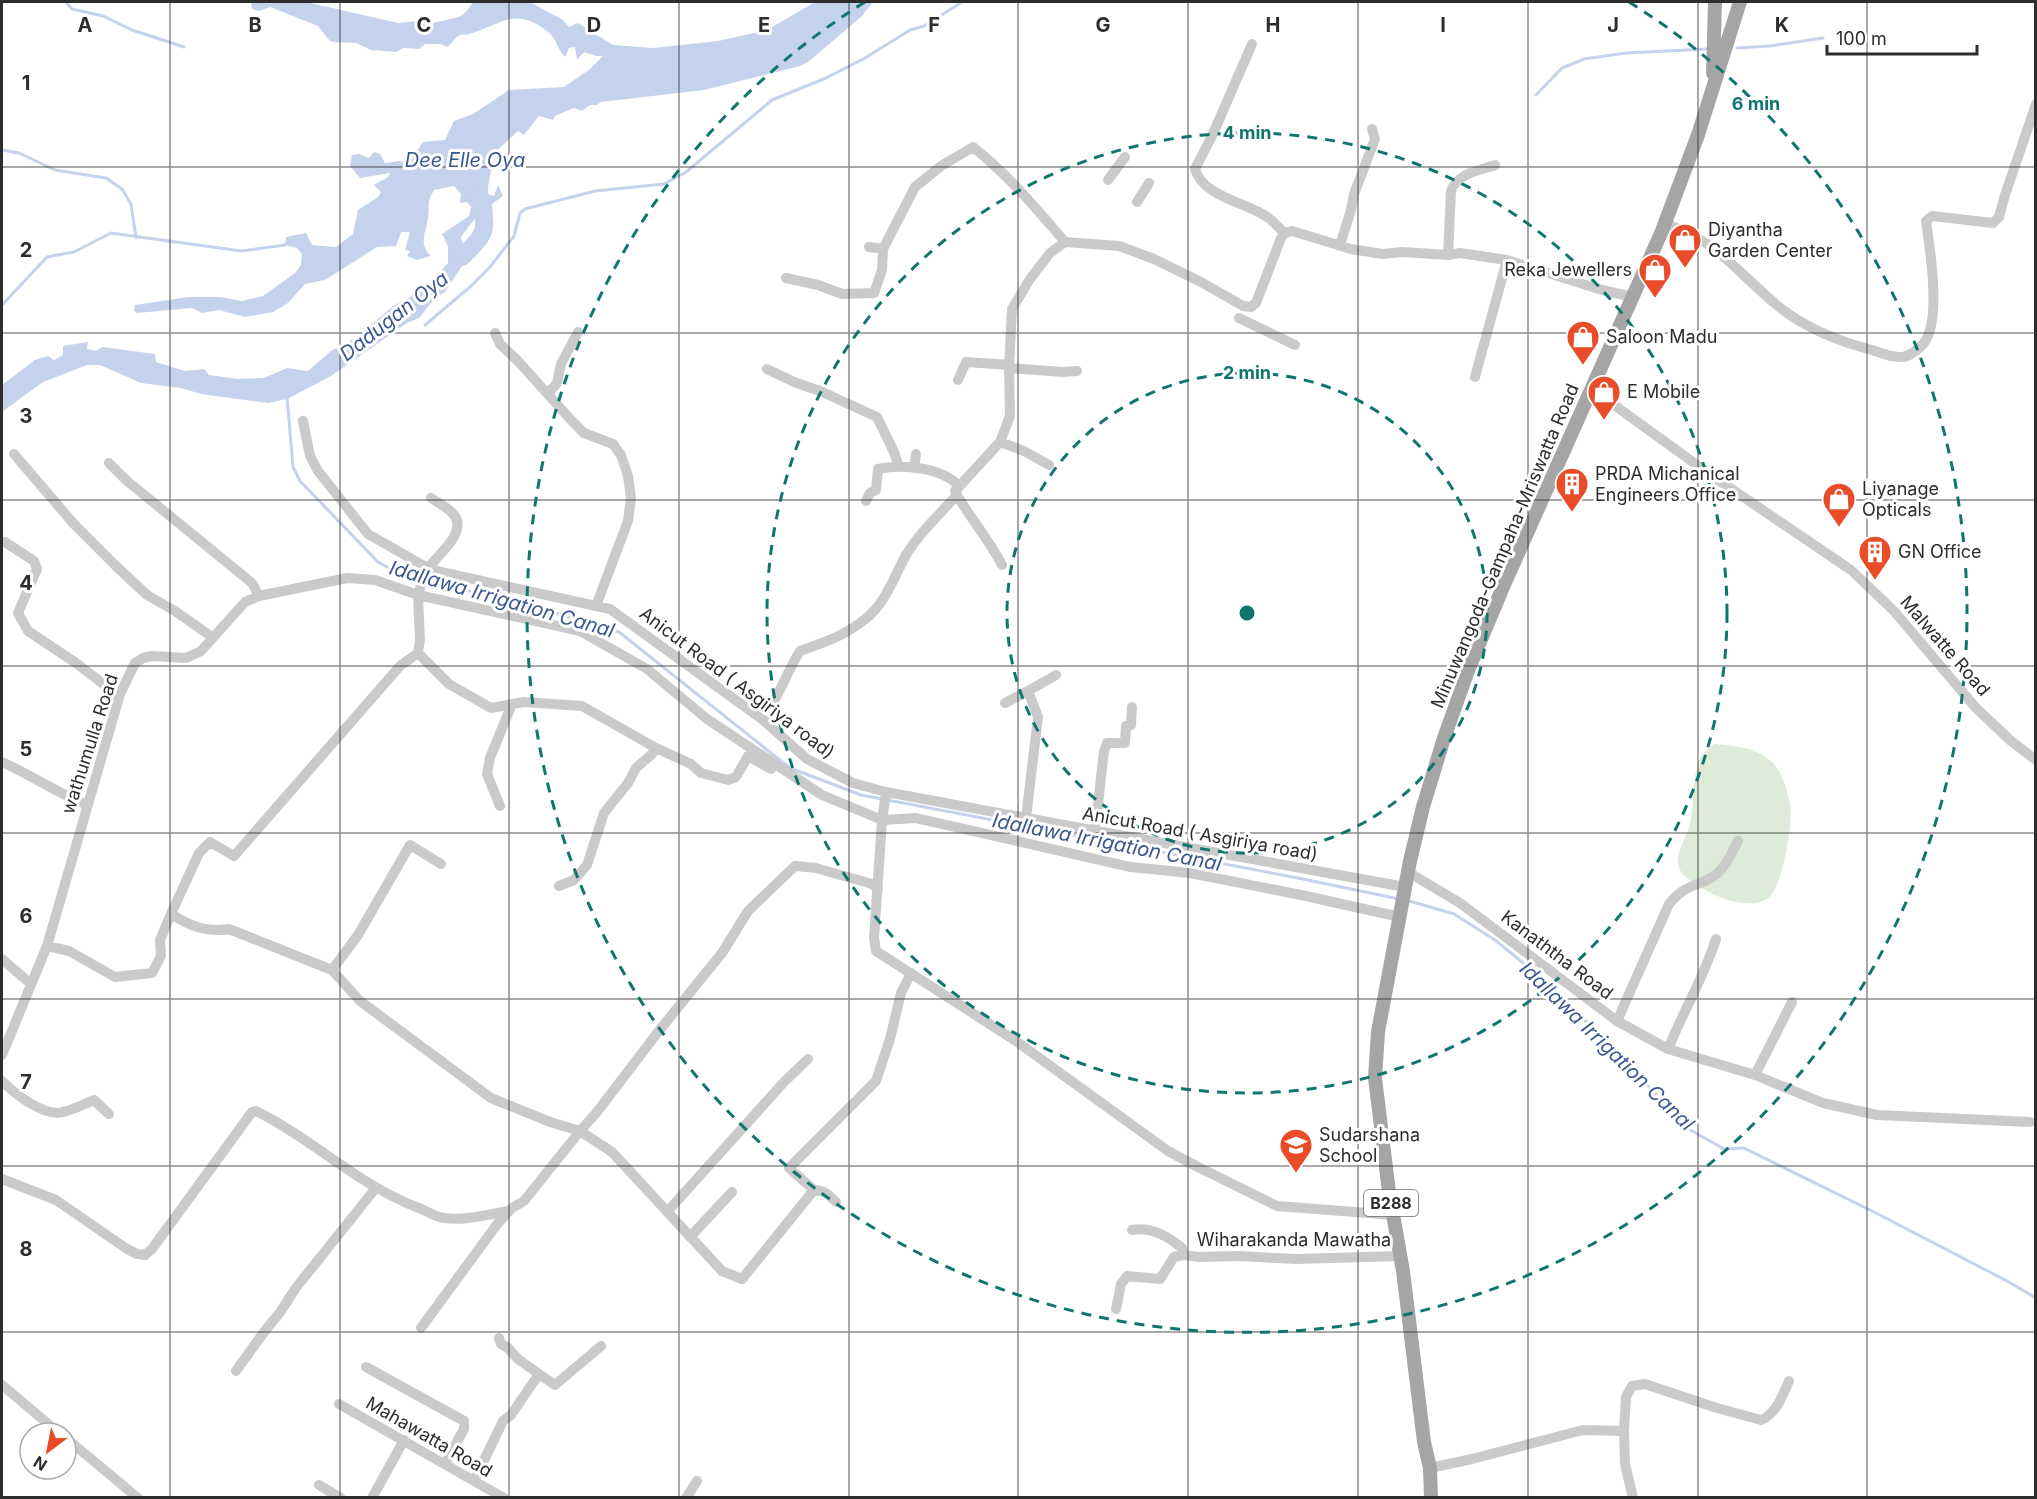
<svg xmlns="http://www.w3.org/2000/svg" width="2037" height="1499" font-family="Inter,sans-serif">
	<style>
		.green { fill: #deebd9 }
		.water { fill: #c5d2ec }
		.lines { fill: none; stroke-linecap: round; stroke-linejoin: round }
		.stream { stroke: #c5d2ec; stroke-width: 3 }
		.river { stroke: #c5d2ec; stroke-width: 18 }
		.minor { stroke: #cacaca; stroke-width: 10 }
		.major { stroke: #a5a5a5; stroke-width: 14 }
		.grid { fill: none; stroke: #2d2d2d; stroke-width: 1.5; stroke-opacity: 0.55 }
		.ring { fill: none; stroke: #0f766e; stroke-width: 3; stroke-dasharray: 10 8 }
		.labels { text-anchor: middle; stroke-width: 6; stroke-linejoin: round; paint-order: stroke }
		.shield { fill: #fff; stroke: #6c6c6c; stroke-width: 1.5 }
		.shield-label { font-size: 16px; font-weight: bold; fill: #2d2d2d }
		.poi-label { font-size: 18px; fill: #2d2d2d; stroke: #fff; text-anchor: start }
		.street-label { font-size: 18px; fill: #2d2d2d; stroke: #fff }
		.water-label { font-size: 20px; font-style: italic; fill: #395890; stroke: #fff }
		.grid-label { font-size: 20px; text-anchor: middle; font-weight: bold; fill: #2d2d2d; stroke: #fff; stroke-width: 6; stroke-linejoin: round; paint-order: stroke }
		.centre { fill: #0f766e; stroke: #fff; stroke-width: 3 }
		.ring-label { font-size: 18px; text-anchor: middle; font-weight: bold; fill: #0f766e; stroke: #fff; stroke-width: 6; stroke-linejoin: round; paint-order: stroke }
	</style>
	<rect width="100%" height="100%" fill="#fff"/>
	<path class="green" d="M1714,744C1736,746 1756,747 1773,763C1782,771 1788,792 1790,804C1793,823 1783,889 1767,899C1745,912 1709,894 1691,881C1684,876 1679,872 1678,863C1677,852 1685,839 1689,828C1695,807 1691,769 1703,753C1706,750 1711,747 1714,744Z"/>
	<path class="water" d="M251,2H306L398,23L419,21L433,23L459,17L466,12L473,2H530L563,20L569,27L578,23L613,45L653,48L718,41L767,30L815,2H873L861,17L808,62L800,66L704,90L601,102L597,105H590L582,111L574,108L555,116L553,120L539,116L524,135L518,131L494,153C493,165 487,185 488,194L494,196L498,185L503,196L492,204L493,214L489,222L486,219L480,222L479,217H476L461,237L463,247L473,237L479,240L445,292L435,298L419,318L407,323L331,376L287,399L268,403L201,394L181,388L141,383L100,365H87L43,382L2,412V385L35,360L48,356L54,360L63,355V346L88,342L87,349L96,351L102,347L155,354L156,362L185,371L204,369L209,375L237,379L264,378L287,368L308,371L331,351L357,337L393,306L422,291L448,263V246L442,234L469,216L471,207L467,202L460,203L461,194L454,186L434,190C426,204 430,204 428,218C426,233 418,244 431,256L417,260L407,256L410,251L405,250L410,232H401L396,246L377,247L325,280L305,284L288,303L273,312L245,317L219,310L202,313L192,308L137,313L134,310L135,305L188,297H220L242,301L263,296L295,273L301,265L302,254L297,248L285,245L286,237L306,233L312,245L336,247L353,234L358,210L378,197L381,192L374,185L388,177L390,173L360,178L350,166L352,155L359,154L369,158L374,152L380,154L385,163L399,161L409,163L423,142L445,140L454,121L473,114L509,90L564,87L590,69L603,56H596L584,52L577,60L575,47L569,48L565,57C557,49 557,38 547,31C514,6 501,25 469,34C467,35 463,34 460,35C455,37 452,44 447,47L441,44H425L419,49L403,48L396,52L371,50L356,43L333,42L330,41L318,26L270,7L259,11L252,9Z"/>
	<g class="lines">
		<path class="stream" d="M66,2L72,9L103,16L132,30L184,47
			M1737,48L1770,46L1823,38
			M1536,95L1562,68L1584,59L1626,53L1707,49
			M2,150L19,153L55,170L106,178L122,189L131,204L136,238
			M2,305L47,257L74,252L111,233L241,251L285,245
			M425,325L470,287L490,267L514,236L520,213L525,209L595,191L664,184L686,172L772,100L826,78L865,58L910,30L924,26L962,2
			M287,397L293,467L300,481L378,562L398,573L419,579
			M425,580L539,608L619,632L790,768L861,795L1298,878L1399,899
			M1406,900L1454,914L1495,940L1522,962L1604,1038L1687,1128L1724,1149L1744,1148L1876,1213L2007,1281L2036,1298"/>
		<path class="river" d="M462,257C485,234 490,230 478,198"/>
		<path class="minor" d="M1252,44L1212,136L1195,169C1203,197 1246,202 1267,217C1274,221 1278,228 1285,233
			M1108,180L1125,157
			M1137,202L1149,183
			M1665,223C1681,230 1699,237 1713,248C1736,266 1755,287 1778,306C1805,328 1838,341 1872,350C1881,353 1892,358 1903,357C1911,356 1924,345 1927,338C1940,312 1930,249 1926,221L1932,216L1993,223L1999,217L2005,195L2036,104
			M1340,245L1351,210L1354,194L1375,139L1372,129
			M869,247L883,249
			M1448,255L1451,191C1458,173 1478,171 1495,165
			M786,278L818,285L842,294L874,293L882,270L883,249L915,187L941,166L973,147C1008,175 1036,208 1065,242
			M1239,318L1295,345
			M495,333L500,344L517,360L571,420L584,433L613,444L621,455L628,476L631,498L628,521L596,606
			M1009,368L1062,372L1077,371
			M767,369L794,382L820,391L877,417L894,452L899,467
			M1475,377L1507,260
			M958,380L966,362L1010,365
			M1592,389L1708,473L1851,570L1894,611L1976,708L2011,741L2036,760
			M548,394L557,383L561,364L578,332
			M303,421L310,456L318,471L368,534L426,567L441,572L610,609L763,720L807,759L853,783L886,792L1026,818L1405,887
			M1000,442L1024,451L1049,465
			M14,454L73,523L116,566L147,595L175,611L212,637
			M109,463L126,480L252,583L259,596
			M914,468L916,454
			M957,495L955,491L1000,442L1010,416L1009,368L1012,309L1030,279L1050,253L1065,242L1119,246L1154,259L1201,282L1243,306L1251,307L1256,303L1281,238L1285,233L1292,231L1351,249L1382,254L1402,252L1448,255L1460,253L1507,260L1602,290L1633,297
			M957,495C971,519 989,540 1002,565
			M866,501L870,493L876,490L878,469C903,464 941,467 959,486
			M5,542L34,561L37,569L18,613L28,631L76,663L106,686L120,694
			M428,568C437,556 468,532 454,515C449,508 438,503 431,498
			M418,653L449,684L491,708L524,702L582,706L656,748L691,764L701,773L728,780L736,777L748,756L771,769
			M1028,691L1056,675
			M1005,703L1028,691L1038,717L1026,818
			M763,720C778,698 786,674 800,651C828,641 847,635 870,615C887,599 895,575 906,555C919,533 940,514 957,495
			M2,762C31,775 57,793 87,805
			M886,792L882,820L874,938L876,951L1016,1041L1168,1151L1198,1167L1277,1206L1394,1215
			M500,806L487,774L490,758L512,704
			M1095,831L1104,751L1107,743H1125L1126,726L1131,725L1132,707
			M1408,872L1460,903L1617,1021L1669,904C1685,884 1695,888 1714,876C1725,869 1732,852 1738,841
			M559,886L574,880L587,865L604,813L628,783L636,768L652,754L656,748
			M171,914L199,853L210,842L234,856L400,666L418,653L420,640L418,595L426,567
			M47,946L69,951L115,977L152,973L161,956L160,940L171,914C190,926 207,933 229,929L332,970L360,1001L491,1098L550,1122L580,1131L597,1112L658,1032L722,953L748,911L795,866L816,868L872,884L878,889
			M2,959L31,984
			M332,970L358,935L410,845L441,864
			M1617,1021L1668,1049L1755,1075L1823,1103L1877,1115L2030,1122
			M1668,1049C1683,1012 1704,977 1716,939
			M2,1055L47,946L120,694L135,663L143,658L152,656L186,658L201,651L245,602L259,596L347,578L375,580L418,595L580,631L647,669L707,719L822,795L882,820L916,818L1131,867L1190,873L1306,896L1400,917
			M1755,1075L1792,1002
			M2,1081C15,1094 44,1117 63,1112C73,1110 84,1104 94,1100L109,1114
			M2,1179L56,1200L127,1249L137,1254L145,1255L152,1249L252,1112L256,1111C313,1139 359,1186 419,1208C427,1211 435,1217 444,1218C465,1221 489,1214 509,1211
			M814,1190C824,1190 829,1195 836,1202
			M667,1212L784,1082L808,1059
			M1132,1230C1151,1226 1168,1236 1182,1248L1183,1255
			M690,1237L732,1192
			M1116,1309L1121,1284L1127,1276L1160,1279L1174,1257L1183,1255L1199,1257L1238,1256L1296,1259L1401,1256
			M421,1328L498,1223L512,1208L524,1201L580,1131L612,1152L722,1271L742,1279L814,1190L789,1168L876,1081L890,1039L901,993L911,973
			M366,1367L464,1421V1429L445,1464
			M236,1371L264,1332L281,1311L295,1289L375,1189
			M539,1374L555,1385L601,1346
			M2,1385L59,1433
			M339,1404L504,1498
			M1624,1431L1626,1397L1632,1386L1645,1384L1717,1408L1761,1420C1777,1413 1782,1396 1789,1381
			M66,1438L138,1498
			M1430,1468L1472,1459L1583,1430L1624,1431L1625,1464L1633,1498
			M474,1481L503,1421L511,1415L539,1374L518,1359L507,1347L501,1344L499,1338
			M319,1485L341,1498
			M372,1498L404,1440
			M686,1498L697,1481"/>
		<path class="major" d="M1713,73L1715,2
			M1431,1498L1430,1468L1424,1442L1403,1271L1389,1192L1375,1078L1378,1032L1410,861L1423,807L1444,738L1469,668L1503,587L1662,231L1698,135L1740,2"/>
	</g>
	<path class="grid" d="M170,2V1498M340,2V1498M509,2V1498M679,2V1498M849,2V1498M1018,2V1498M1188,2V1498M1358,2V1498M1528,2V1498M1698,2V1498M1867,2V1498M2,167H2036M2,333H2036M2,500H2036M2,666H2036M2,833H2036M2,999H2036M2,1166H2036M2,1332H2036"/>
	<g class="ring">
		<circle cx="1247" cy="613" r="240"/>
		<circle cx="1247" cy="613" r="480"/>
		<path d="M1629 2A720 720 0 1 1 865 2"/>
	</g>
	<defs>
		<g id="shop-pin" transform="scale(1.725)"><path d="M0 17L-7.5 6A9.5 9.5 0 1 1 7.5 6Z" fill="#e94c29" stroke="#fff"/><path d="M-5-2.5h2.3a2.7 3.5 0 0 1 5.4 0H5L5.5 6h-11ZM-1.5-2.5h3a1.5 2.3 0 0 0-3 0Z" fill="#fff"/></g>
		<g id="building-pin" transform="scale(1.725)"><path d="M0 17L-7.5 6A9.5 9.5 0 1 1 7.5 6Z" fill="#e94c29" stroke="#fff"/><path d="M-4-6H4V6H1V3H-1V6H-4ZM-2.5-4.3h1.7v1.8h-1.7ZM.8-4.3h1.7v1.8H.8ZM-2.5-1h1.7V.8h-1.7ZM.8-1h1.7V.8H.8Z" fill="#fff"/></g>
		<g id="school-pin" transform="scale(1.725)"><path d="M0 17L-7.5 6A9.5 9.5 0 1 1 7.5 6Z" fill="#e94c29" stroke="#fff"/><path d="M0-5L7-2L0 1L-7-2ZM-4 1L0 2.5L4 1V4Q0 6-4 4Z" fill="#fff"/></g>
	</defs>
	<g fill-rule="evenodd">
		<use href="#shop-pin" x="1685" y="240"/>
		<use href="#shop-pin" x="1655" y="270"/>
		<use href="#shop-pin" x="1583" y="337"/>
		<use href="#shop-pin" x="1604" y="392"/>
		<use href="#building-pin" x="1572" y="484"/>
		<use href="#shop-pin" x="1839" y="499"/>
		<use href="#building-pin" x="1875" y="552"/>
		<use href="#school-pin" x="1296" y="1145"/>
	</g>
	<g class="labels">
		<rect class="shield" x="1364" y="1190" width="54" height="26" rx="4.5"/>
		<g class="shield-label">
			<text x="1391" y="1209">B288</text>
		</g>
		<g class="poi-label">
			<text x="1708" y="236">Diyantha<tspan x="1708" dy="21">Garden Center</tspan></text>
			<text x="1632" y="276" text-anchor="end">Reka Jewellers</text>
			<text x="1606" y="343">Saloon Madu</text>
			<text x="1627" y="398">E Mobile</text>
			<text x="1595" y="480">PRDA Michanical<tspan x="1595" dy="21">Engineers Office</tspan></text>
			<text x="1862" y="495">Liyanage<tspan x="1862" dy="21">Opticals</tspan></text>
			<text x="1898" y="558">GN Office</text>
			<text x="1319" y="1141">Sudarshana<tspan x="1319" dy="21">School</tspan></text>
		</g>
		<g class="street-label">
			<text transform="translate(1505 546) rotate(-67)" y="6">Minuwangoda-Gampaha-Mriswatta Road</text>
			<text transform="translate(1945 646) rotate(49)" y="6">Malwatte Road</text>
			<text transform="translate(737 683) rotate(37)" y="6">Anicut Road ( Asgiriya road)</text>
			<text transform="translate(90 744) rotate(-72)" y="6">wathumulla Road</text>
			<text transform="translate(1200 834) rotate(10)" y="6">Anicut Road ( Asgiriya road)</text>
			<text transform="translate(1557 955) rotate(37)" y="6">Kanaththa Road</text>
			<text x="1294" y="1246">Wiharakanda Mawatha</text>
			<text transform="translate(429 1437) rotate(30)" y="6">Mahawatta Road</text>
		</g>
		<g class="water-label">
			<text x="465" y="167">Dee Elle Oya</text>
			<text transform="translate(394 316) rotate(-38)" y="7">Dadugan Oya</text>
			<text transform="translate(502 599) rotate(16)" y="7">Idallawa Irrigation Canal</text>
			<text transform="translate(1107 842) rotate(11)" y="7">Idallawa Irrigation Canal</text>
			<text transform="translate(1607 1046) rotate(44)" y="7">Idallawa Irrigation Canal</text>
		</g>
	</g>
	<g class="grid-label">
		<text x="85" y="32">A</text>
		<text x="255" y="32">B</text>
		<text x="424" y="32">C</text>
		<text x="594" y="32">D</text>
		<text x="764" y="32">E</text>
		<text x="934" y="32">F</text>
		<text x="1103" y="32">G</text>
		<text x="1273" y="32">H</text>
		<text x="1443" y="32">I</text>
		<text x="1613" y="32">J</text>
		<text x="1782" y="32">K</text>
		<text x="26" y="90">1</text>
		<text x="26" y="257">2</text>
		<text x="26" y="423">3</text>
		<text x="26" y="590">4</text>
		<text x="26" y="756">5</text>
		<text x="26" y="923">6</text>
		<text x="26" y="1089">7</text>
		<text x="26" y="1256">8</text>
	</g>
	<circle cx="1247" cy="613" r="9" class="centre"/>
	<g class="ring-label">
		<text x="1756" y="110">6 min</text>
		<text x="1247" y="139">4 min</text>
		<text x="1247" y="379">2 min</text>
	</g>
	<rect width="2037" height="1499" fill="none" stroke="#2d2d2d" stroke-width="6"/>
	<g transform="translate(48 1451) rotate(212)"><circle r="28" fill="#ffffff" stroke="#ababab" stroke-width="1.5"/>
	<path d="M0-4.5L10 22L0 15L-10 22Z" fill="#e94c29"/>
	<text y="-9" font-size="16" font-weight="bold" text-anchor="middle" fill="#2d2d2d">N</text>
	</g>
	<path d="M1827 45v9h150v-9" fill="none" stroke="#2d2d2d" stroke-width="3"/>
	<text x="1836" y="45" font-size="18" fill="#2d2d2d" stroke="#ffffff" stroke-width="4.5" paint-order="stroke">100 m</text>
</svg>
